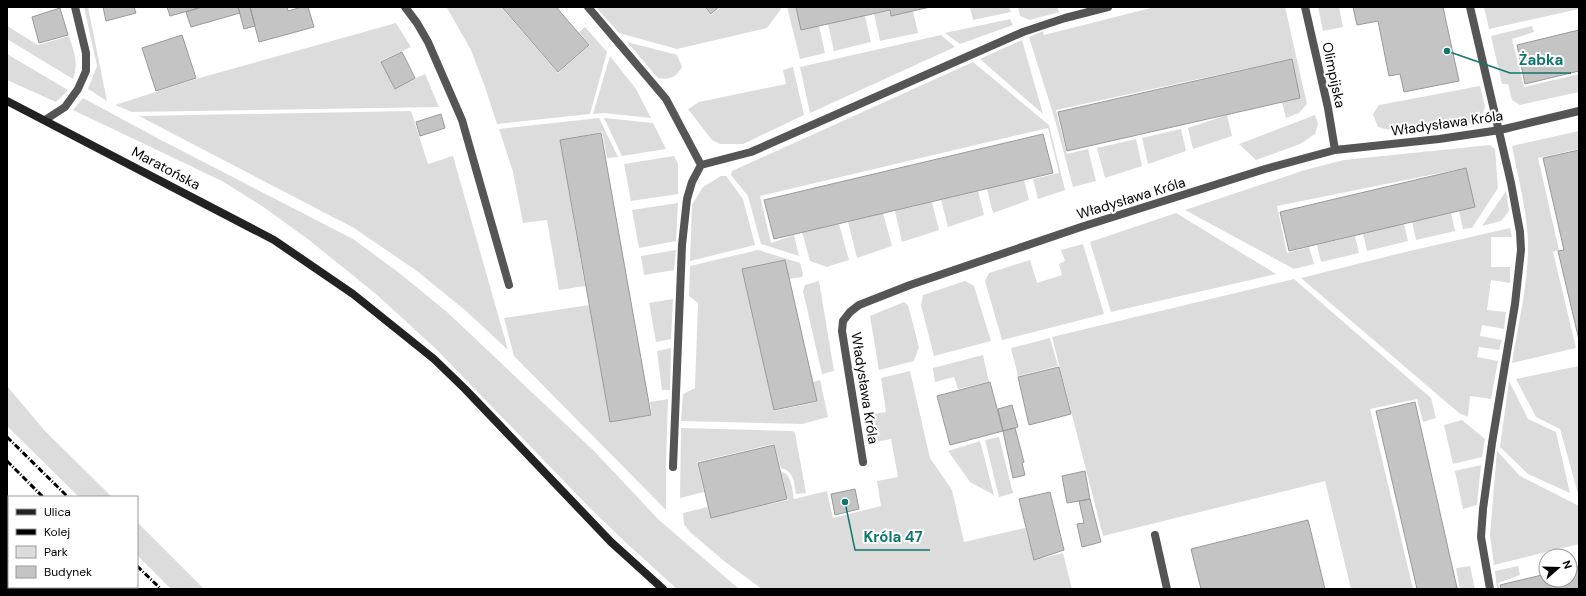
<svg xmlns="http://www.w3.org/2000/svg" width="1586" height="596" font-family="'DM Sans',sans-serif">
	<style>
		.green { fill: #dcdcdc }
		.building { fill: #c4c4c4; stroke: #999 }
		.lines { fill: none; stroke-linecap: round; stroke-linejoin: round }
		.service { stroke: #555; stroke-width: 8 }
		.minor { stroke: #555; stroke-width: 8 }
		.secondary { stroke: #222; stroke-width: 8 }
		.rail { stroke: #000; stroke-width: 3; stroke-dasharray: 6 2 1 2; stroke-linecap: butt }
		.labels { text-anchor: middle; stroke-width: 4; stroke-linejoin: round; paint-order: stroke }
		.street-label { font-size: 14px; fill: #000; stroke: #fff }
		.leader { fill: none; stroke: #0f766e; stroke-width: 1.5 }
		.callout-dot { fill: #0f766e; stroke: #fff; stroke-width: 1.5 }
		.callout-label { font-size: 15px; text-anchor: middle; font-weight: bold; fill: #0f766e; stroke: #fff; stroke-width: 4; stroke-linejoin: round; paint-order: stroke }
	</style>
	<rect width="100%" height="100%" fill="#fff"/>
	<path class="green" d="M84,7H88L107,101L88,89L97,66Z
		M449,7H501L558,73L590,45L579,32L585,27L607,52L590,114L497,124L485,87L471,50L447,8Z
		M596,7H704L711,15L721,7H781V9L767,28L677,49L619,33Z
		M787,7H796L801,30L819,26L825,53L800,59Z
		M970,7H1009L1011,12L973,20Z
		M1018,7H1057L1059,12L1030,20L1020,16Z
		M1155,7H1285L1307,104L1299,113L1286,118L1282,102L1300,98L1291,59L1056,110L1067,154L1088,149L1096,181L1073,187L1055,120L1029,37L1043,31L1044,35Z
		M1318,7H1339L1343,27L1323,31Z
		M1484,7H1579V9L1489,29Z
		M889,11L891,16L913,11L918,33L880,41L874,14Z
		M865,16L871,42L834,51L828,24Z
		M1010,19L1013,25L960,44L945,33Z
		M396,23L411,47L381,61L394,88L425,74L439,107L132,112L115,105L196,79Z
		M7,26L38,45L69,36C74,53 79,62 73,79L7,39Z
		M1532,26L1534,32L1512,39L1524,87L1579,74V92L1520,105L1512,100L1508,84H1502L1491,36Z
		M941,35L955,47L810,113L800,67Z
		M1022,40L1043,114L980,59Z
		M627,42L677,55L682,67C676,78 669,80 658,78Z
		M7,54L68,90L56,102L7,80Z
		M610,56L636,89L651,118L604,113L593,114Z
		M973,62L1049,125L1065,190L1038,199L1033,179L1059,173L1048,128L760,196L771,243L794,235L799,256L761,244L748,196L731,175L732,171Z
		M793,67L804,115L743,144H720L712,140L688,109L699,102L786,84L783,70Z
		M1480,86L1485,106L1481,119L1474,123C1450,126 1400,135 1378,127L1373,114L1379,105Z
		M83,98L159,139L353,239L398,272L447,312L594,451L659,520L739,589H677L623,540L589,507L436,349L376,294L309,240L262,206L222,181L73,110Z
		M411,111L428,164L453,156L508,350L466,311L417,271L354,228L139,116Z
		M1227,115L1232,136L1193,149L1188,128Z
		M1315,115L1318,124L1315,134L1300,144L1256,160L1239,144Z
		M599,118L618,157L607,158L602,132L560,140L585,286L559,290L547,220L523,223L513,172L499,129Z
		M604,118L653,123L666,149L622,156Z
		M1181,129L1186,151L1148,164L1142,138Z
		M1579,131V149L1538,158L1559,250L1553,252L1576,348L1512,363C1518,325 1529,280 1528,243C1527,210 1518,178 1512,146Z
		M1136,139L1142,166L1105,178L1097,148Z
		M1490,145L1495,149L1498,188L1472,228L1463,229L1459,211L1475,207L1465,168L1277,206L1287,253L1309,247L1314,264L1294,269L1185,210L1305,170L1344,160Z
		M674,156L678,164V194L631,201L624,164Z
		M721,176H726L743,199L755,245L690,261L692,205L703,187Z
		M1024,180L1029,200L993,213L987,189Z
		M978,191L984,215L948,227L941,200Z
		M1506,191L1509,211L1501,221L1482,226Z
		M932,202L939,230L902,242L895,211Z
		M678,203L676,241L639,248L632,210Z
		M883,213L892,246L857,258L848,222Z
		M1176,213L1276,274L1111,312L1090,242Z
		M1451,213L1455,231L1416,240L1412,222Z
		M839,224L849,260L827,267L810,261L802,232Z
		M1404,224L1408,241L1367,251L1363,234Z
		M1510,228L1512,237H1491V267H1510V283L1491,280L1487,310L1506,312L1504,329L1482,325L1480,336L1502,340L1499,350L1479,347L1477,357L1498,361L1491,399L1470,396L1468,417L1459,413L1301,278L1401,253Z
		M1355,236L1359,253L1321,262L1317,245Z
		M1083,244L1104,314L1002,340L985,281L989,273L1030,260L1037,283L1062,275L1059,264L1065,261L1061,250Z
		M676,250L674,270L644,275L641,256Z
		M758,250L800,263L803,274L802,277L789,279L785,260L742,269L774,411L817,402L813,382L820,380L828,417L802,424L681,421L683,394L695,388L698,303L689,296L690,266Z
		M1294,279L1431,398L1436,418L1423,422L1417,399L1370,409L1413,589H1351L1325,481L1103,536L1052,337Z
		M819,281L834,371L822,374L803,291L805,285Z
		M965,281L974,286L991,341L934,356L921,305L923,295Z
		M673,299L671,339L656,342L649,303Z
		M904,302L908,305L919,347L914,361L879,370L870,316Z
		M589,305L610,422L652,415L650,402L668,399L666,461V510L514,356L504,318Z
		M1050,338L1058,366L1018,376L1011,348Z
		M671,348L670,390H662L657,351Z
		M983,355L989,382L958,389L954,377L935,382L933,368Z
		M1579,366V497L1560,429L1536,417L1516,379Z
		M910,371L930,458L952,490L964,542L1025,528L1034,560L1063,553L1072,589H762L724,561L690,532L684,524L683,513L708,507L711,518L788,500L781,472C792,473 792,490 794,499L827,491L833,518L881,506L877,481L898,477L891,439L871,443L867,415L886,412L881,378Z
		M1509,381L1528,419L1556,432L1570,493L1528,474L1500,447Z
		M7,386L45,431L112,497H79L7,426Z
		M1462,420L1485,439L1482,457L1453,464L1444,425Z
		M681,428L792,431L795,433L806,493L796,494C794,483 794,471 781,468L774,444L697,462L704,492L680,498Z
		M999,437L1013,493L999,497L985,440Z
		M980,441L994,495L970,482L948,451Z
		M1497,451L1520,476L1579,506V544L1494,565L1490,535Z
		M1481,465L1477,505L1463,509L1455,471Z
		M137,522L204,589H171L137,555Z
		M1470,566L1475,589H1460L1456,568Z
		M1518,566L1520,575L1498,583L1499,589H1497L1495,571Z"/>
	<path class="building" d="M103,7H134L136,13L106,21Z
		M167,7H202L170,16Z
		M202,7H238L240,13L191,27L186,12Z
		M238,7H250L255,26L244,29Z
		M250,7H287L288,11L302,7H308L314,27L259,42Z
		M502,7H556L589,45L558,72Z
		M705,7H719L711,14Z
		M796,7H930L891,16L890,10L801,30Z
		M1353,7H1443L1459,81L1404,92L1400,74L1389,76L1378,21L1357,25Z
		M60,8L68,35L39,43L32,17Z
		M1579,30V71L1525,84L1517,45Z
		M182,35L196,78L156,91L142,48Z
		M402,52L415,78L395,89L381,62Z
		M1292,59L1300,98L1067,151L1058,112Z
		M441,114L445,128L420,136L416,122Z
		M601,133L651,415L610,422L560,140Z
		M1043,134L1053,173L774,239L764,200Z
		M1579,150V340L1558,251L1564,250L1543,158Z
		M1466,168L1475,207L1289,251L1280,212Z
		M785,260L817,401L774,410L742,269Z
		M1059,367L1071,414L1029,425L1018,377Z
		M990,382L1003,431L950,445L937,396Z
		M1415,402L1457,588L1451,589H1417L1376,411Z
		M1012,405L1018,427L1003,431L998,409Z
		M1015,428L1024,462L1022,463L1025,475L1013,478L1003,431Z
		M774,445L787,499L711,518L698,463Z
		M1085,471L1090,499L1067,503L1062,476Z
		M855,489L859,509L835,515L831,494Z
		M1050,492L1064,550L1034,560L1019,499Z
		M1090,499L1101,542L1082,547L1077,524L1084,523L1079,501Z
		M1308,520L1325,589H1201L1191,549Z
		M1579,566V589H1501L1500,585L1546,574V580H1570V568Z"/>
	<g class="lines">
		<path class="service" d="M405,7L417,23L428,42L462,120L509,285
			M588,7L666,99L701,165
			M1470,7L1511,183L1520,232L1521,250L1515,304L1492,443L1483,509L1481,537L1490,589
			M701,165L751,152L1023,32L1065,18L1108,7
			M673,467L682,245L687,199L692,182L701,165
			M1155,535L1167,589"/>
		<path class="minor" d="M1305,7L1328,108L1335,150
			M45,120L65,107L78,89L86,71V53L75,7
			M863,462L842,331L843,321L850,312L859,305L910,285L1081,227L1265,169L1335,150L1439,139L1500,130L1579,111"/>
		<path class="secondary" d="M7,101L274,240L353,294L434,359L465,389L611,542L663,589"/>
		<path class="rail" d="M7,437L68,497
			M7,461L43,497
			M137,566L161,589
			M114,587L116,589
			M134,587L136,589"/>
	</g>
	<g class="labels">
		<g class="street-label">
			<text transform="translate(1334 75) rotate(78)" y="5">Olimpijska</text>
			<text transform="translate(1447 123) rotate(-8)" y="5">Władysława Króla</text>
			<text transform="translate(166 168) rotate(28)" y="5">Maratońska</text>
			<text transform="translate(1131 198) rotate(-17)" y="5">Władysława Króla</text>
			<text transform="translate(865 388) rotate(81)" y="5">Władysława Króla</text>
		</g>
	</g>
	<path class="leader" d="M1447 51L1510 73H1571M845 502L855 550H930"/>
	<g class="callout-dot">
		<circle cx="1447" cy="51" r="4"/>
		<circle cx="845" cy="502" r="4"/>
	</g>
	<g class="callout-label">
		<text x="1541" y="65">Żabka</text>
		<text x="893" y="542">Króla 47</text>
	</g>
	<rect width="1586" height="596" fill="none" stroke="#000000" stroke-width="16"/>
	<rect x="8" y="496" width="130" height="92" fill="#ffffff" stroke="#999999"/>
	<rect x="16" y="509" width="20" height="6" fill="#222222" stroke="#999999"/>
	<text x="44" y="516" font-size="12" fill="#000000">Ulica</text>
	<rect x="16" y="529" width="20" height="6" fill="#000000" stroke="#999999"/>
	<text x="44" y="536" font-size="12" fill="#000000">Kolej</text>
	<rect x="16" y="546" width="20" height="12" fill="#dcdcdc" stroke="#999999"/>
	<text x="44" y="556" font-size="12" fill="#000000">Park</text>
	<rect x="16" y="566" width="20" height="12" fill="#c4c4c4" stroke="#999999"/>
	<text x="44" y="576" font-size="12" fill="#000000">Budynek</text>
	<g transform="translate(1558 568) rotate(70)"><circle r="19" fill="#ffffff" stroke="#999999"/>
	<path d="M0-3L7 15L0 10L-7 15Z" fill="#000000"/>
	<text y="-6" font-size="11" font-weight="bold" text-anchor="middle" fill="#000000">N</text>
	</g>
</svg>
